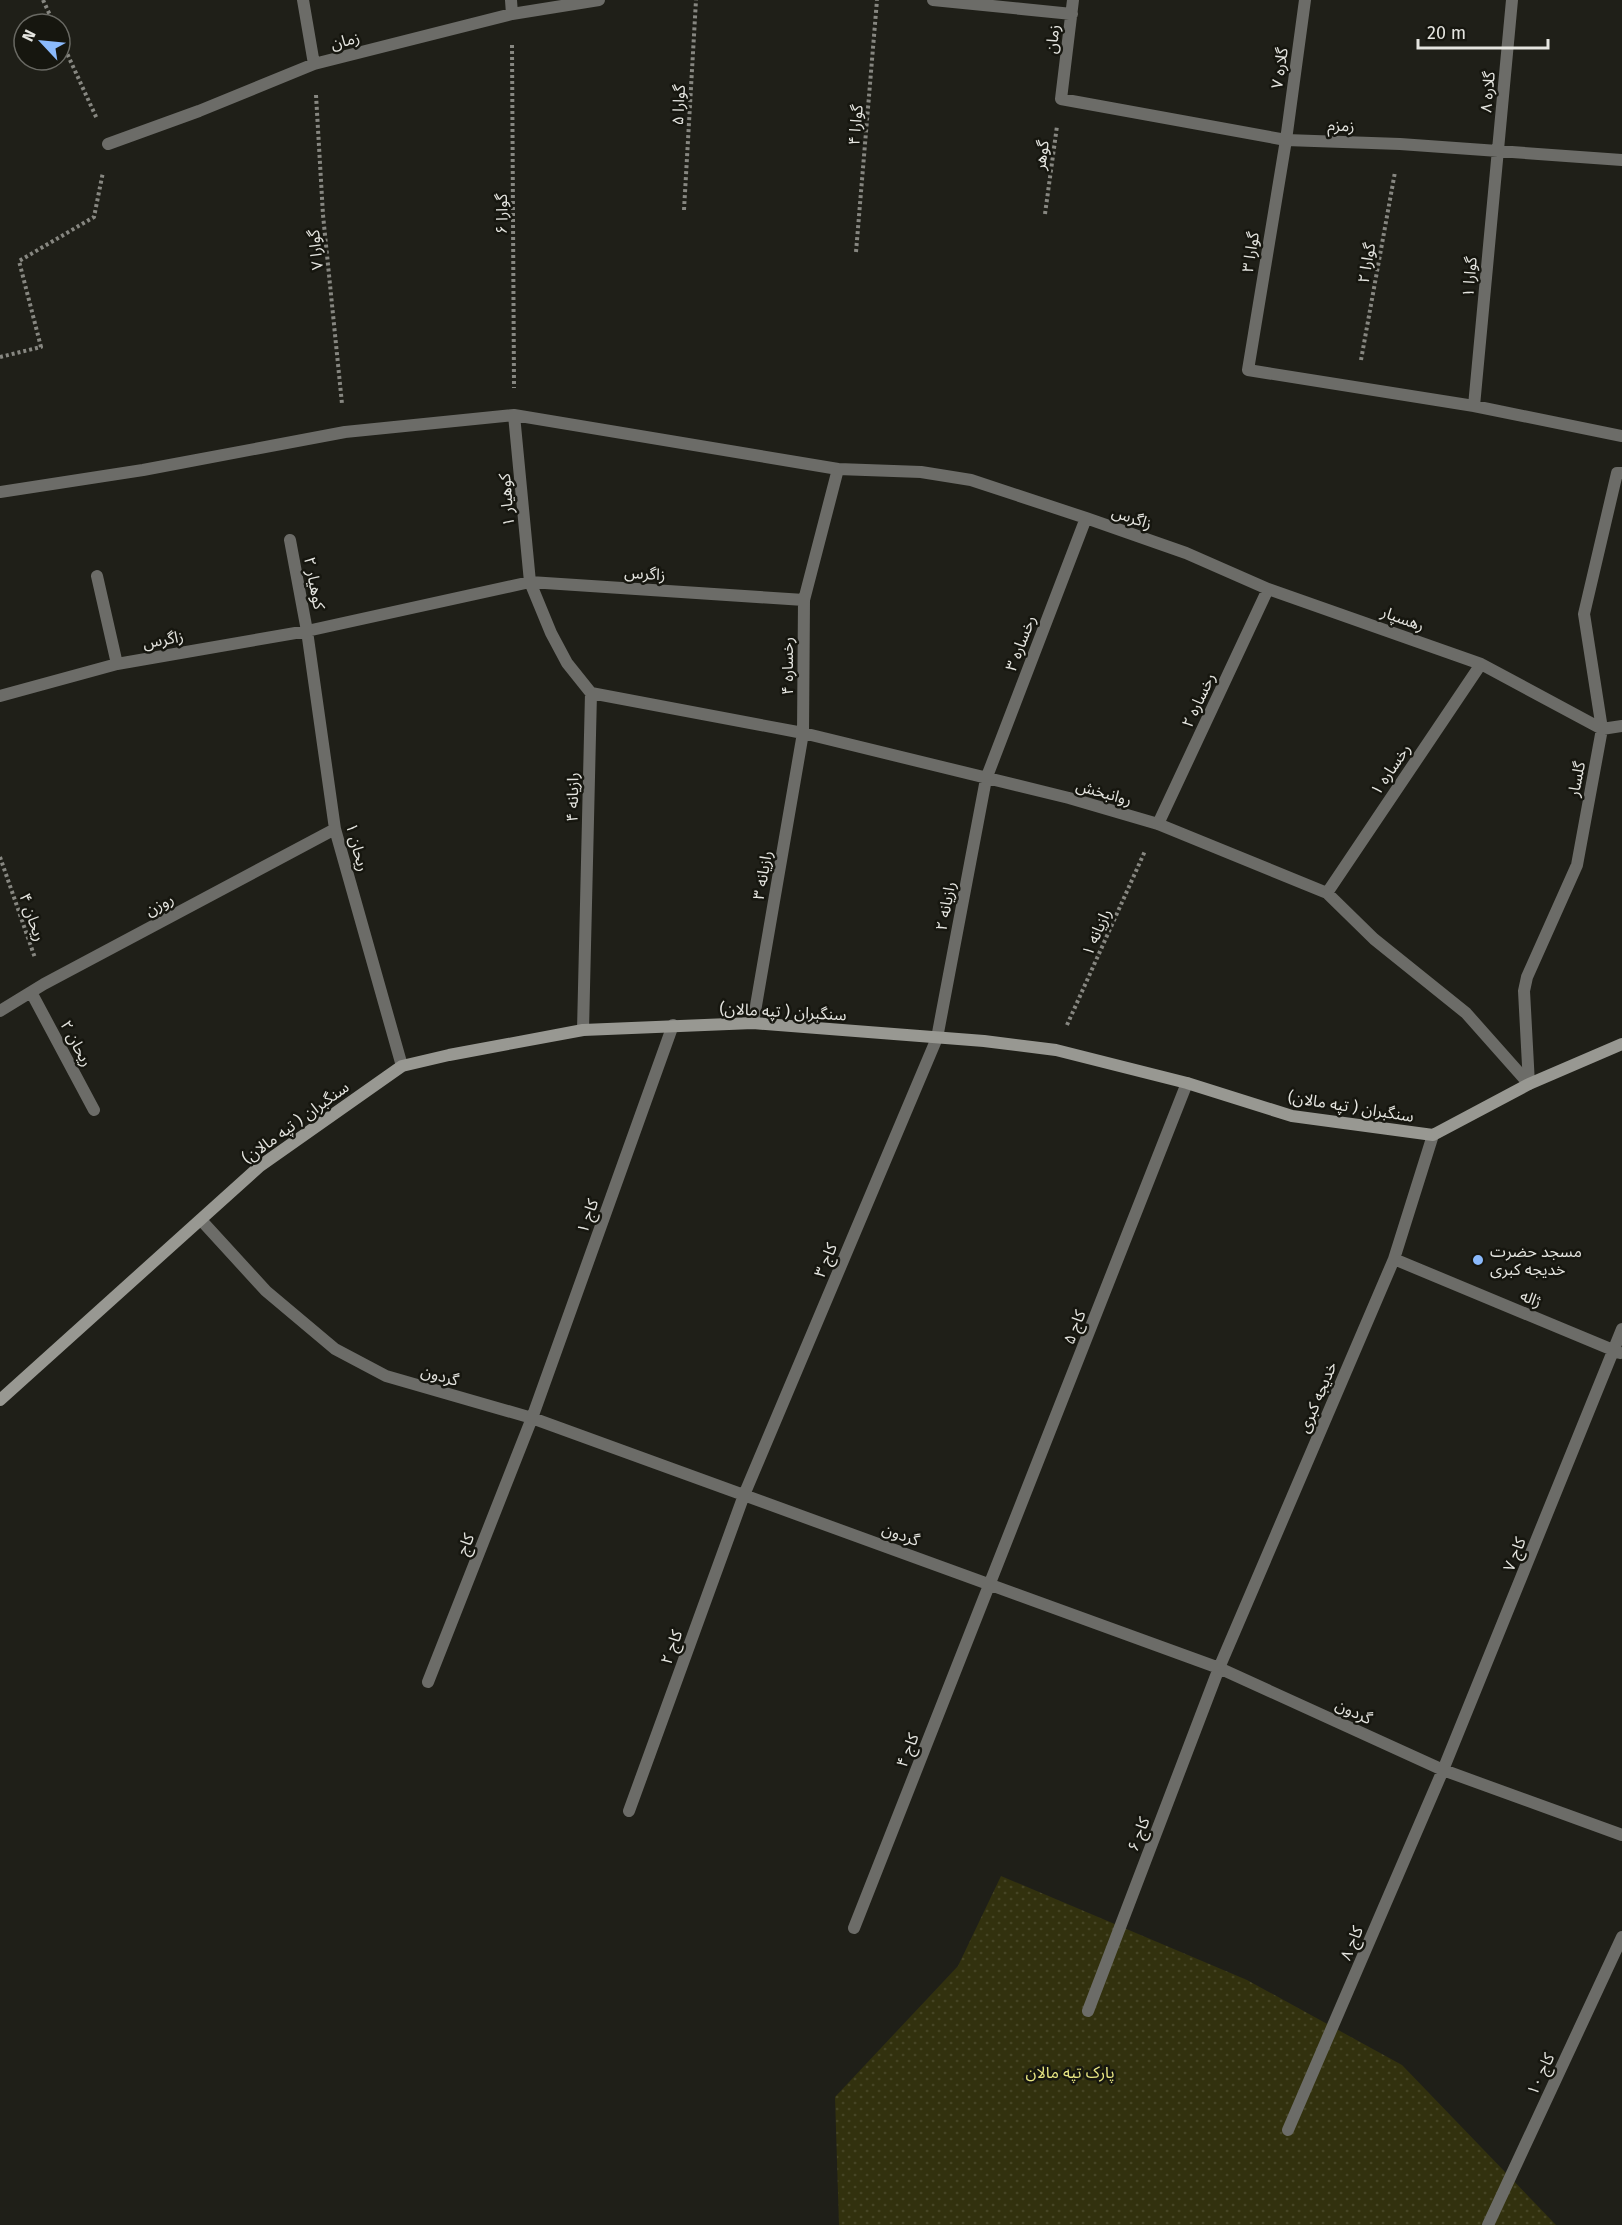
<svg xmlns="http://www.w3.org/2000/svg" width="1622" height="2225" font-family="'Fira Sans','Noto Sans Arabic',sans-serif">
	<style>
		.green { fill: url(#green-dots) }
		.lines { fill: none; stroke-linecap: round; stroke-linejoin: round }
		.path { stroke: #878781; stroke-width: 4; stroke-dasharray: 3 3; stroke-linecap: butt }
		.minor { stroke: #6c6c68; stroke-width: 12 }
		.secondary { stroke: #989892; stroke-width: 12 }
		.poi-dot { fill: #8bbafc; stroke: #16160f; stroke-width: 2 }
		.labels { text-anchor: middle; stroke-width: 5; stroke-linejoin: round; paint-order: stroke }
		.street-label { font-size: 16px; fill: #e5e5e0; stroke: #16160f }
		.poi-label { font-size: 16px; fill: #e5e5e0; stroke: #16160f; text-anchor: start }
		.park-label { font-size: 16px; fill: #e9e784; stroke: #16160f }
	</style>
	<defs>
		<pattern id="green-dots" width="8" height="8" patternUnits="userSpaceOnUse" patternTransform="scale(1.5)"><rect width="8" height="8" fill="#32310e"/><path d="M2 2h.1M6 6h.1" fill="none" stroke="#464525" stroke-width="1.8" stroke-linecap="round"/></pattern>
	</defs>
	<rect width="100%" height="100%" fill="#1f1f18"/>
	<path class="green" d="M1001,1876L1247,1980L1402,2065L1556,2225H839L835,2097L958,1966Z"/>
	<g class="lines">
		<path class="path" d="M43,0L54,24
			M60,38L97,119
			M512,45L514,388
			M316,95L323,215L342,404
			M684,210L696,0
			M1045,214L1057,126
			M856,252L877,0
			M0,357L41,347L19,261L94,217L103,172
			M1361,360L1395,172
			M0,857L35,958
			M1067,1025L1145,851"/>
		<path class="minor" d="M303,0L314,64
			M511,0L512,14
			M933,0L1072,14
			M1073,0L1061,99L1286,140L1400,144L1622,160
			M1305,0L1286,140L1248,370L1474,406L1622,436
			M108,144L199,111L314,64L512,14L599,0
			M1474,406L1512,0
			M514,415L530,582L551,633L567,663L591,693L583,1030
			M0,492L143,470L345,432L514,415L838,469
			M290,540L307,631L335,829L402,1066
			M97,576L117,664
			M591,693L803,733L1069,798L1158,824L1327,893L1374,939L1466,1013L1529,1084
			M0,696L117,664L307,631L530,582L804,600L838,469L921,472L971,480L1086,518L1186,553L1268,589L1481,664L1602,729L1622,726
			M1158,824L1268,589
			M1327,893L1481,664
			M31,992L94,1110
			M0,1011L44,984L335,829
			M753,1023L803,733L804,600
			M1529,1084L1524,991L1527,977L1577,865L1602,729L1584,614L1617,473H1622
			M201,1220L266,1291L335,1349L386,1376L532,1418L1219,1668L1443,1770L1622,1835
			M1394,1259L1620,1353
			M428,1682L532,1418L673,1025
			M629,1811L744,1495L937,1038L986,779L1086,518
			M854,1928L1187,1083
			M1088,2011L1219,1668L1394,1259L1433,1135
			M1288,2130L1443,1770L1622,1329
			M1488,2225L1622,1937"/>
		<path class="secondary" d="M0,1400L260,1166L402,1066L449,1055L583,1030L753,1023L984,1041L1056,1050L1187,1083L1292,1116L1433,1135L1529,1084L1622,1044"/>
	</g>
	<circle class="poi-dot" cx="1478" cy="1260" r="6"/>
	<g class="labels">
		<g class="street-label">
			<text transform="translate(1052 39) rotate(-83)" y="6">زمان</text>
			<text transform="translate(345 40) rotate(-14)" y="6">زمان</text>
			<text transform="translate(1279 68) rotate(-82)" y="6">گلاره ۷</text>
			<text transform="translate(1487 92) rotate(-85)" y="6">گلاره ۸</text>
			<text transform="translate(678 105) rotate(-87)" y="6">گوارا ۵</text>
			<text transform="translate(855 125) rotate(-85)" y="6">گوارا ۴</text>
			<text transform="translate(1341 125) rotate(2)" y="6">زمزم</text>
			<text transform="translate(1041 155) rotate(-82)" y="6">گوهر</text>
			<text transform="translate(501 214) rotate(-90)" y="6">گوارا ۶</text>
			<text transform="translate(315 250) rotate(-96)" y="6">گوارا ۷</text>
			<text transform="translate(1250 252) rotate(-81)" y="6">گوارا ۳</text>
			<text transform="translate(1366 263) rotate(-80)" y="6">گوارا ۲</text>
			<text transform="translate(1469 277) rotate(-85)" y="6">گوارا ۱</text>
			<text transform="translate(506 500) rotate(-95)" y="6">کوهیار ۱</text>
			<text transform="translate(1132 517) rotate(19)" y="6">زاگرس</text>
			<text transform="translate(645 573) rotate(4)" y="6">زاگرس</text>
			<text transform="translate(315 583) rotate(79)" y="6">کوهیار ۲</text>
			<text transform="translate(1403 618) rotate(20)" y="6">رهسپار</text>
			<text transform="translate(163 639) rotate(-10)" y="6">زاگرس</text>
			<text transform="translate(1020 643) rotate(-69)" y="6">رخساره ۳</text>
			<text transform="translate(787 666) rotate(-90)" y="6">رخساره ۴</text>
			<text transform="translate(1198 700) rotate(-65)" y="6">رخساره ۲</text>
			<text transform="translate(1390 769) rotate(-56)" y="6">رخساره ۱</text>
			<text transform="translate(1576 779) rotate(-79)" y="6">گلسار</text>
			<text transform="translate(1104 792) rotate(16)" y="6">روانبخش</text>
			<text transform="translate(572 797) rotate(-89)" y="6">رازیانه ۴</text>
			<text transform="translate(358 847) rotate(75)" y="6">ریحان ۱</text>
			<text transform="translate(762 875) rotate(-80)" y="6">رازیانه ۳</text>
			<text transform="translate(159 904) rotate(-28)" y="6">روزن</text>
			<text transform="translate(945 906) rotate(-79)" y="6">رازیانه ۲</text>
			<text transform="translate(33 917) rotate(71)" y="6">ریحان ۴</text>
			<text transform="translate(1096 932) rotate(-66)" y="6">رازیانه ۱</text>
			<text transform="translate(783 1011) rotate(3)" y="6">سنگبران ( تپه مالان)</text>
			<text transform="translate(77 1043) rotate(62)" y="6">ریحان ۲</text>
			<text transform="translate(1351 1106) rotate(9)" y="6">سنگبران ( تپه مالان)</text>
			<text transform="translate(295 1122) rotate(-36)" y="6">سنگبران ( تپه مالان)</text>
			<text transform="translate(587 1216) rotate(-70)" y="6">کاج ۱</text>
			<text transform="translate(825 1260) rotate(-67)" y="6">کاج ۳</text>
			<text transform="translate(1531 1298) rotate(22)" y="6">ژاله</text>
			<text transform="translate(1074 1327) rotate(-69)" y="6">کاج ۵</text>
			<text transform="translate(440 1375) rotate(16)" y="6">گردون</text>
			<text transform="translate(1317 1397) rotate(-67)" y="6">خدیجه کبری</text>
			<text transform="translate(901 1534) rotate(20)" y="6">گردون</text>
			<text transform="translate(465 1544) rotate(-68)" y="6">کاج</text>
			<text transform="translate(1514 1554) rotate(-68)" y="6">کاج ۷</text>
			<text transform="translate(671 1647) rotate(-70)" y="6">کاج ۲</text>
			<text transform="translate(1354 1711) rotate(25)" y="6">گردون</text>
			<text transform="translate(907 1750) rotate(-68)" y="6">کاج ۴</text>
			<text transform="translate(1138 1834) rotate(-69)" y="6">کاج ۶</text>
			<text transform="translate(1351 1943) rotate(-67)" y="6">کاج ۸</text>
			<text transform="translate(1540 2074) rotate(-65)" y="6">کاج ۱۰</text>
		</g>
		<g class="poi-label">
			<text x="1490" y="1257">مسجد حضرت<tspan x="1490" dy="18">خدیجه کبری</tspan></text>
		</g>
		<g class="park-label">
			<text x="1070" y="2078">پارک تپه مالان</text>
		</g>
	</g>
	<g transform="translate(42 42) rotate(296)"><circle r="28" fill="#16160f" stroke="#696963" stroke-width="1.5"/>
	<path d="M0-4.5L10 22L0 15L-10 22Z" fill="#8bbafc"/>
	<text y="-9" font-size="16" font-weight="bold" text-anchor="middle" fill="#e5e5e0">N</text>
	</g>
	<path d="M1418 39v9h130v-9" fill="none" stroke="#e5e5e0" stroke-width="3"/>
	<text x="1427" y="39" font-size="18" fill="#e5e5e0" stroke="#16160f" stroke-width="4.5" paint-order="stroke">20 m</text>
</svg>
